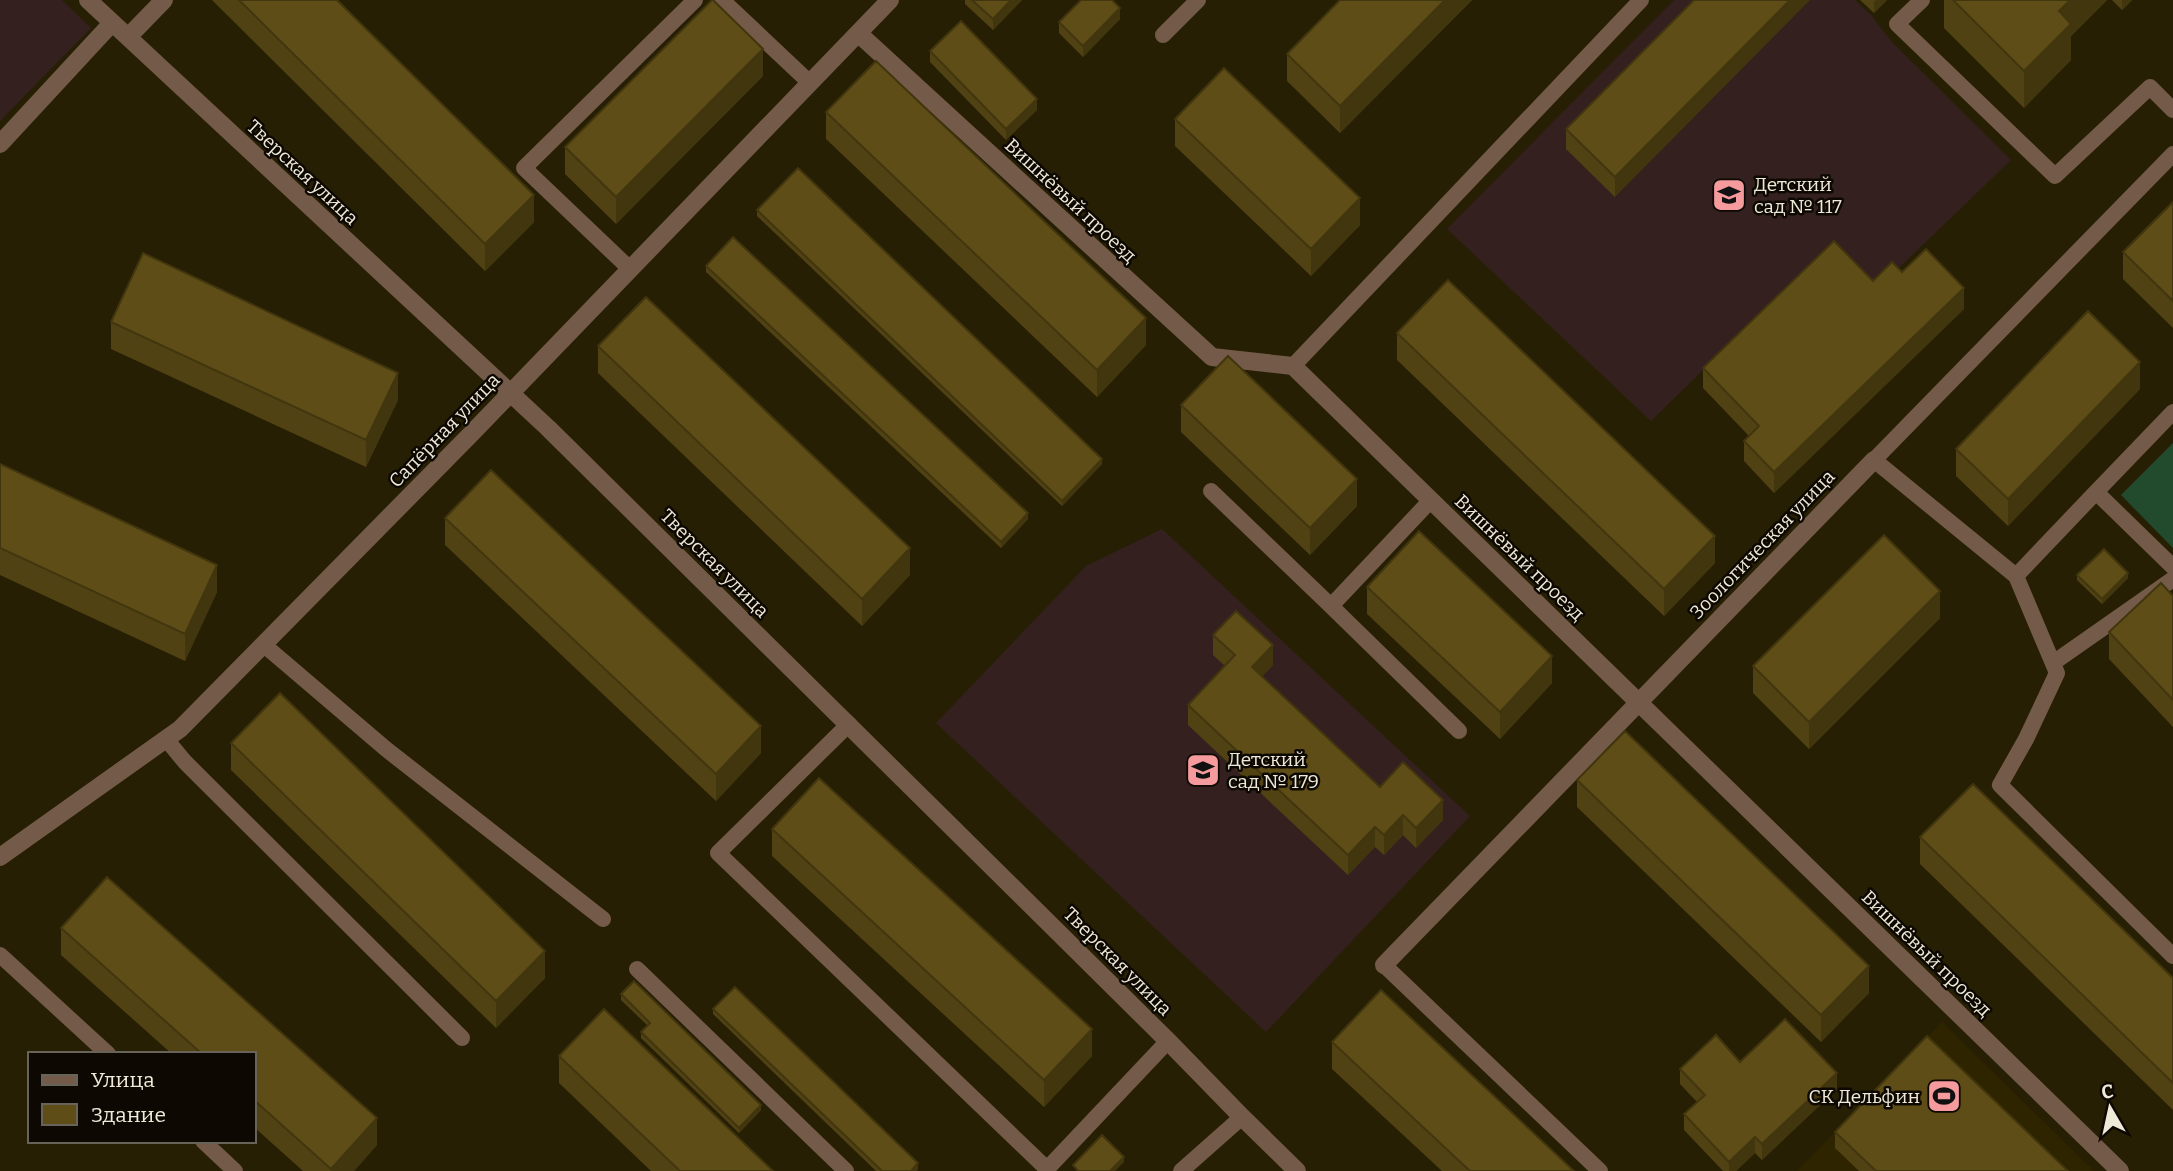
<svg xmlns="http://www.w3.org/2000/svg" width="2173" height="1171" font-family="Bitter,serif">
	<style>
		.built { fill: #2f2400 }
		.education { fill: #34211f }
		.green { fill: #224a2d }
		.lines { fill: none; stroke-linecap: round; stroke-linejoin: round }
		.lane { stroke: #745b49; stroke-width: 16 }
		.street { stroke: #745b49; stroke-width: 18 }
		.wall { fill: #514213 }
		.shaded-wall { fill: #42360f }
		.building { fill: #5e4d16; stroke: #42360f; stroke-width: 2 }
		.labels { text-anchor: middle; stroke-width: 5; stroke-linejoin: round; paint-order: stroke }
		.street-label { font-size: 19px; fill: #eee9d9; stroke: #0d0902 }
		.poi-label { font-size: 19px; fill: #eee9d9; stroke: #0d0902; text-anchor: start }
	</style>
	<rect width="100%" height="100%" fill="#271f04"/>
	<path class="built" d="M1942,1022L2094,1171H1797Z"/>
	<path class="education" d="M0,0H62L91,28L0,121Z
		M1674,0H1855L1872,16L1891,41L2011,160L1879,287L1831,245L1651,421L1447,229Z
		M1162,529L1470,816L1266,1032L936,723L1086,566Z"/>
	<path class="green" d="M2173,443V548L2121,495Z"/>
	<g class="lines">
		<path class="lane" d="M722,0L809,82
			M1922,0L1897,24L2055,176L2150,87L2173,110
			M1163,35L1198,0
			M2173,154L1874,460L2016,576L2057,673L2026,739L2000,785L2173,956
			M629,268L524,168L695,0
			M1293,366L1641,0
			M1211,491L1331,606L1431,500
			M2096,492L2173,412
			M2016,576L2096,492L2173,567
			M1331,606L1459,731
			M264,645L386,749L603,919
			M2053,663L2173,579
			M849,724L718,853L1047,1169L1168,1041
			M166,739L185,762L462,1038
			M0,955L108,1054
			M1384,965L1600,1171
			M637,969L846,1171
			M203,1141L235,1171
			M1181,1171L1242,1117"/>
		<path class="street" d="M88,0L548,428L1168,1041L1242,1117L1297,1171
			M858,33L1212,357L1293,366L2120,1171
			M128,37L164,0
			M0,144L112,23
			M0,857L180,729L472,433L890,0
			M1384,965L1874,460"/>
	</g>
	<path class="wall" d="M212,0H337L534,222L485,271Z
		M965,0H1022L993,30L965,4Z
		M1340,0H1472L1340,133L1287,81V54Z
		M1694,0L1615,197L1566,149V129Z
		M1860,0H1887L1874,13Z
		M1944,0H2107L2071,36V60L2024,108L1944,28Z
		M2112,0H2132L2122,10Z
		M1120,19L1083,57L1059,33V22Z
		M930,51L1037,110L1006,140L930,62Z
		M763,76L616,224L565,174V147Z
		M826,112L1146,345L1097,397L826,139Z
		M1175,119L1360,225L1311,276L1175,146Z
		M2173,202V328L2123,279V252Z
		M757,210L1102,464L1062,506L757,216Z
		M706,266L1028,519L1001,548L706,272Z
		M1902,272L1964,309L1774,493L1744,461V441L1749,436L1703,388V368L1873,281Z
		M111,322L398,400L366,467L111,349Z
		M1397,333L1715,563L1664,616L1397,360Z
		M598,346L910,575L862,626L598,373Z
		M2140,389L2008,526L1956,476V449Z
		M1181,405L1357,506L1310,555L1181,432Z
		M0,464L217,592L185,661L0,575Z
		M445,518L761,753L716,801L445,545Z
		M2077,575L2128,578L2102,604L2077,580Z
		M1367,587L1552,683L1500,739L1367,614Z
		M2173,596V727L2109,659V632Z
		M1940,618L1809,749L1753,693V666Z
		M1213,635L1273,665L1262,676L1380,787L1443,820L1416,848L1403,835L1384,855L1375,847L1348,875L1188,725V705L1225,666L1213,655Z
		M231,743L545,978L496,1028L231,770Z
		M1577,780L1869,993L1821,1042L1577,807Z
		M772,829L1092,1056L1044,1107L772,856Z
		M1920,837L2173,978V1110L1920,864Z
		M107,877L377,1118V1145L354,1171H303L254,1127V1054H172L61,955V928Z
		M621,994L761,1110L739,1133L641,1038V1032L648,1026L621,1000Z
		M713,1009L918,1169L916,1171H876L713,1014Z
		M1332,1042L1574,1171H1442L1332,1069Z
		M559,1056L773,1171H651L559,1083Z
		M1740,1062L1837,1089L1762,1160L1755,1153L1736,1171H1723L1684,1130V1114L1697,1102L1680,1084V1069Z
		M1835,1132L2068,1171H1859L1835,1148Z"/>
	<path class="shaded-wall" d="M1011,0H1022L993,30V19Z
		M1445,0H1472L1340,133V106Z
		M1790,0H1810L1615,197V177Z
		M1876,0H1887L1874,13V2Z
		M2070,0H2107L2071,36V60L2024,108V71L2059,11Z
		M2122,0H2132L2122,10Z
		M1120,8V19L1083,57V46Z
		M763,49V76L616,224V197Z
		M1037,99V110L1006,140V129Z
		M534,195V222L485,271V244Z
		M1360,198V225L1311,276V249Z
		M1964,288V309L1774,493V472Z
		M1146,318V345L1097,397V370Z
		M2140,362V389L2008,526V499Z
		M398,373V400L366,467V440Z
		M1102,459V464L1062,506V501Z
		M1357,479V506L1310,555V528Z
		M1028,513V519L1001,548V542Z
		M1715,536V563L1664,616V589Z
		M910,548V575L862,626V599Z
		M217,565V592L185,661V634Z
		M2128,573V578L2102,604V599Z
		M1940,591V618L1809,749V722Z
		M1273,645V665L1252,687V667Z
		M1552,656V683L1500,739V712Z
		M761,726V753L716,801V774Z
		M1443,800V820L1416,848V828Z
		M1403,815V835L1384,855V835Z
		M1375,827V847L1348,875V855Z
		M545,951V978L496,1028V1001Z
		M1869,966V993L1821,1042V1015Z
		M1092,1029V1056L1044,1107V1080Z
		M1837,1073V1089L1762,1160V1144Z
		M761,1105V1110L739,1133V1128Z
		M377,1118V1145L354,1171H331V1169Z
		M1755,1137V1153L1736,1171H1729V1162Z
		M1124,1157V1162L1115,1171H1110Z
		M918,1163V1169L916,1171H911Z"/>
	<path class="building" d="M239,0H337L534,195L485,244Z
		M712,0H713L763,49L616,197L565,147Z
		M972,0H1011L993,19Z
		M1081,0H1112L1120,8L1083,46L1059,22Z
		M1340,0H1445L1340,106L1287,54Z
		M1694,0H1790L1615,177L1566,129Z
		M1953,0H2070L2059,11L2071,24L2024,71Z
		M961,21L1037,99L1006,129L930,51Z
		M876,61L1146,318L1097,370L826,112Z
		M1224,68L1360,198L1311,249L1175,119Z
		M798,168L1102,459L1062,501L757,210Z
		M2173,202V301L2123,252Z
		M733,237L1028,513L1001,542L706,266Z
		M1834,241L1873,281L1892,262L1902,272L1926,249L1964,288L1774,472L1744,441L1759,426L1703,368Z
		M143,253L398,373L366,440L111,322Z
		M1448,280L1715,536L1664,589L1397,333Z
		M646,297L910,548L862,599L598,346Z
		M2088,311L2140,362L2008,499L1956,449Z
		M1228,356L1357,479L1310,528L1181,405Z
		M0,464L217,565L185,634L0,548Z
		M491,470L761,726L716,774L445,518Z
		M1419,531L1552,656L1500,712L1367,587Z
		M1884,535L1940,591L1809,722L1753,666Z
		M2104,549L2128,573L2102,599L2077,575Z
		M2161,583L2173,596V700L2109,632Z
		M1236,611L1273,645L1252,667L1380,787L1403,762L1443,800L1416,828L1403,815L1384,835L1375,827L1348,855L1188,705L1235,655L1213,635Z
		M280,693L545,951L496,1001L231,743Z
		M1625,731L1869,966L1821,1015L1577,780Z
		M819,778L1092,1029L1044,1080L772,829Z
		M1973,784L2173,978V1083L1920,837Z
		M107,877L377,1118L331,1169L254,1100V1054H202L61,928Z
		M634,981L761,1105L739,1128L641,1032L650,1023L621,994Z
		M735,987L918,1163L911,1171H882L713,1009Z
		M1381,990L1574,1171H1470L1332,1042Z
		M604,1009L773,1171H680L559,1056Z
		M1785,1019L1837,1073L1762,1144L1755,1137L1729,1162L1684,1114L1705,1095L1680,1069L1716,1035L1740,1062Z
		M1927,1036L2068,1171H1876L1835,1132Z
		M1102,1135L1124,1157L1110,1171H1078L1073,1165Z"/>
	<defs>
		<g id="school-square" transform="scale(1.75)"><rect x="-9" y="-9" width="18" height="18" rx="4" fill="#f59b9e" stroke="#0d0902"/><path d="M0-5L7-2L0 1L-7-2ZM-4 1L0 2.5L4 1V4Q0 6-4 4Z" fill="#111"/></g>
		<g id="stadium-square" transform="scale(1.75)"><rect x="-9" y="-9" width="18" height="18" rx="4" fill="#f59b9e" stroke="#0d0902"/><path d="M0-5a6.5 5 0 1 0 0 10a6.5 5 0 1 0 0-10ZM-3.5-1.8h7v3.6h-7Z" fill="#111"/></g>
	</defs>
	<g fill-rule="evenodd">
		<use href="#school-square" x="1729" y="195"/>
		<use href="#school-square" x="1203" y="770"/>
		<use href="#stadium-square" x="1944" y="1096"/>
	</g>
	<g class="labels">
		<g class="street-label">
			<text transform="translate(303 172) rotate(43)" y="7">Тверская улица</text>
			<text transform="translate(1071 200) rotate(43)" y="7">Вишнёвый проезд</text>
			<text transform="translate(444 430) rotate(-46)" y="7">Сапёрная улица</text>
			<text transform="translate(1762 544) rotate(-46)" y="7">Зоологическая улица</text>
			<text transform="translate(1520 557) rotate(44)" y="7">Вишнёвый проезд</text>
			<text transform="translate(715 563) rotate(45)" y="7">Тверская улица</text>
			<text transform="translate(1927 953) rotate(44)" y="7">Вишнёвый проезд</text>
			<text transform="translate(1118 961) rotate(45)" y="7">Тверская улица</text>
		</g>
		<g class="poi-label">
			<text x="1754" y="191">Детский<tspan x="1754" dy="22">сад № 117</tspan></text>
			<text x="1228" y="766">Детский<tspan x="1228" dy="22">сад № 179</tspan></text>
			<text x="1920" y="1103" text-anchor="end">СК Дельфин</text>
		</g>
	</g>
	<rect x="28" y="1052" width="228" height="91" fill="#0d0902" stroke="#676358" stroke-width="2"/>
	<rect x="42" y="1075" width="35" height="10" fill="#745b49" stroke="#676358" stroke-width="2"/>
	<text x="91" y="1087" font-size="21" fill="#eee9d9">Улица</text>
	<rect x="42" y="1104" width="35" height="21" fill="#5e4d16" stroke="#676358" stroke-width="2"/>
	<text x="91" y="1122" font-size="21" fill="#eee9d9">Здание</text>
	<g transform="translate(2110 1108) rotate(351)" stroke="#0d0902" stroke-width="5" paint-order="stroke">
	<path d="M0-5L12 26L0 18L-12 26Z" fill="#eee9d9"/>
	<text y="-10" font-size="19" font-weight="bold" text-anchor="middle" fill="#eee9d9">С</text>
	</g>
</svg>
